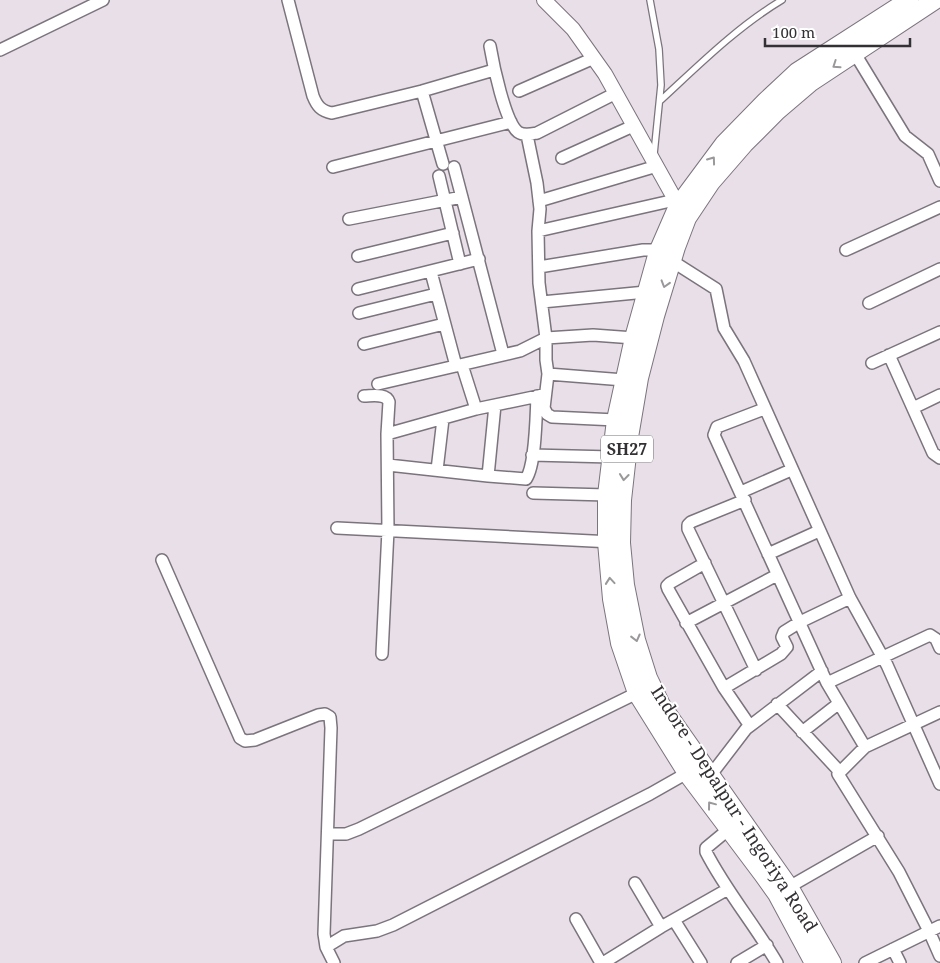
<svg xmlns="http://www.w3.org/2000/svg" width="940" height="963" font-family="'Noto Serif',serif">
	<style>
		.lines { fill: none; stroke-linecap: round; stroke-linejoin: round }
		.service-casing { stroke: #7b747d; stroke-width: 8 }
		.minor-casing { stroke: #7b747d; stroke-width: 14 }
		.tertiary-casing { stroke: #7b747d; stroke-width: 16 }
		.primary-casing { stroke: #7b747d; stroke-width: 20 }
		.service { stroke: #fff; stroke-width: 5.5 }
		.minor { stroke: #fff; stroke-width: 11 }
		.tertiary { stroke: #fff; stroke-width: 14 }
		.primary { stroke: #fff; stroke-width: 18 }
		.oneway { stroke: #9a989a }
		.labels { text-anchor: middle; stroke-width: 4; stroke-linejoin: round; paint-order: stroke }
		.shield { fill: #fff; stroke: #716f72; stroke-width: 1 }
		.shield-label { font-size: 16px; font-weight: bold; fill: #343135 }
		.street-label { font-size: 18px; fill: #343135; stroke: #fff }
	</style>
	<rect width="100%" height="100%" fill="#e8dfe9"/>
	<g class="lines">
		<g class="service-casing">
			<path id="service" d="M650,0L659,49L661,85L654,154
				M661,100C699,65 737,27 782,0"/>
		</g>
		<g class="minor-casing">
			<path id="minor" d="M288,0L313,96C317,106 321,111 332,113L422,91L494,70
				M490,46C493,64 505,122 518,132C524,136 531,134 537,133L616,93
				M0,50L103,0
				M854,52L905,136L928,154L940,181
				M422,91L443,164
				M519,91L594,58
				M527,135L537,183L540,209L538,231L539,283L546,338V360L548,374L544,408L547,414L552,417L616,420
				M562,158L633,126
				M333,167L511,122
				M454,167L503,354
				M439,176L460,264
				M539,201L657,166
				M349,219L462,197
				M538,231L675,200
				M846,250L940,207
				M358,256L453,233
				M672,261L716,289L724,328L744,361L850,598L887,665L940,784
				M539,267L643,250H652L658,252
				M431,272L456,366
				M358,289L479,259
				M542,302L646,292
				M869,303L940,269
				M359,313L436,294
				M364,344L444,324
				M889,355L933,453L940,458
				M872,363L940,332
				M462,365L476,409
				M548,374L624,380
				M378,384L520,351L546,338L593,335L634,338
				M364,396C372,396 386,393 389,402L387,434L388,530L382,654
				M913,408L940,395
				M764,409L717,427L714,435L827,683L865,747
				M387,434L476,409L543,395
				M532,455L612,457
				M388,465L488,476L526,479C536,464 536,415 537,396
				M437,470L443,419
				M488,476L495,405
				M741,492L791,470
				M533,493L607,495
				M745,500L691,522L688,525V529L756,670
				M337,528L612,542
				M768,554L819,531
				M162,560L240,738L245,741L255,740L318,715L325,714L330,717L331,728L324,934L326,947L334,963
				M705,563L670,583L667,586L668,589L724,688L750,726
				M686,623L777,575
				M827,683L930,635L936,639L940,648
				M724,688L781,654L787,647L782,637L784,632L800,622L850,598
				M777,704L840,772
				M940,712L865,747L838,774L899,872L929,931L940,956
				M802,732L838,704
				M710,776L746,729L822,671
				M729,829L706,848V852C726,891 755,925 777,963
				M328,834H346L359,829L637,693
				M635,883L661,927
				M789,887L878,836
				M576,919L601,963
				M674,920L701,963
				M326,947L344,936L377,931L393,925L650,794L687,773
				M893,949L900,963
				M603,963L661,927L728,889
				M737,963L767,945
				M865,963L940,926"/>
		</g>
		<g class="tertiary-casing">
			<path id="tertiary" d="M544,0L573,29L605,74L682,212"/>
		</g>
		<g class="primary-casing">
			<path id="primary" d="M814,963L777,894L762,873L687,773L637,693L620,643L612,599L607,542V495L616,420L634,338L658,252L678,206L724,144L766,101L797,72L909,0
				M832,963L789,887L661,705L648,678L636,640L625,585L621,543L622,500L629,437L639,378L655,316L676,247L687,218L711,182L744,144L777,111L811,82L935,0"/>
		</g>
		<use href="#service" class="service"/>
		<use href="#minor" class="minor"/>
		<use href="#tertiary" class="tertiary"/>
		<use href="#primary" class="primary"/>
	</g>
	<defs><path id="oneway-chevron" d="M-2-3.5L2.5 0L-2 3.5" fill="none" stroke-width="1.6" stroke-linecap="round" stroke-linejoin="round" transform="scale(1.25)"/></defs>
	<g class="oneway">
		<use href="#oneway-chevron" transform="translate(836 65) rotate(146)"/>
		<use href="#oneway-chevron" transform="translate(712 160) rotate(-54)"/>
		<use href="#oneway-chevron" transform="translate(665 284) rotate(107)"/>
		<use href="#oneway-chevron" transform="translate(624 477) rotate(96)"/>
		<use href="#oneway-chevron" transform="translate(610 581) rotate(-95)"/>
		<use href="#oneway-chevron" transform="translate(636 638) rotate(76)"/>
		<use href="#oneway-chevron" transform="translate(711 805) rotate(-127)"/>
	</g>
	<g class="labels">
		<rect class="shield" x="601" y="435.5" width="52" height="27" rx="4"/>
		<g class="shield-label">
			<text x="627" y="455">SH27</text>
		</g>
		<g class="street-label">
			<text transform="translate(734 809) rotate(57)" y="6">Indore - Depalpur - Ingoriya Road</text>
		</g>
	</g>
	<path d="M765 38v8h145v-8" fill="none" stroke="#343135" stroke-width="2.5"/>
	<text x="772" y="38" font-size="15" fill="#343135" stroke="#ffffff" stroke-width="4" paint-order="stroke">100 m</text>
</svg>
